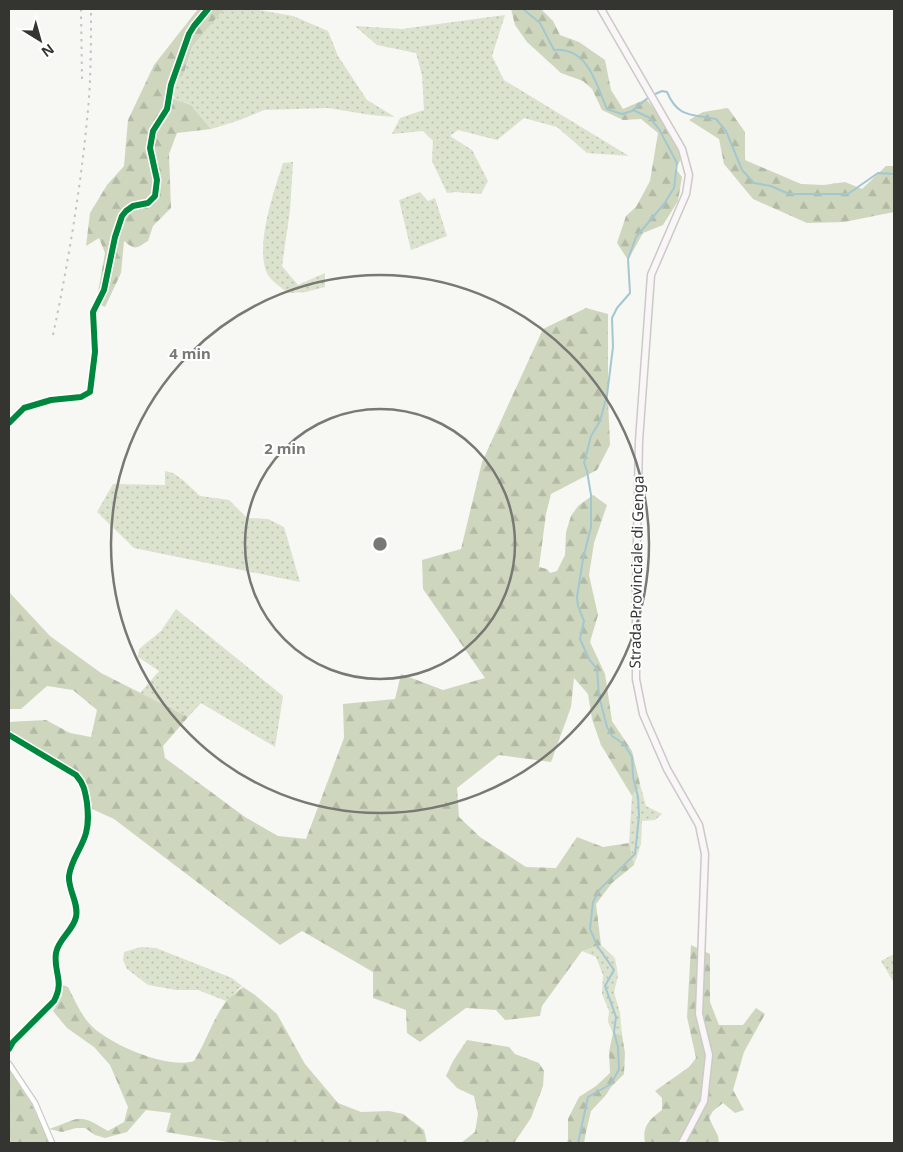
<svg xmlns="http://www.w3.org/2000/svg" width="903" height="1152" font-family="'Noto Sans',sans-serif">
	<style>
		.grass { fill: url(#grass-dots) }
		.forest { fill: url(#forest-firs) }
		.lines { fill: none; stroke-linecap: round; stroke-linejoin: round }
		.stream { stroke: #a3c7d1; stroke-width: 2 }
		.minor-casing { stroke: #cbcac8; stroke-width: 7 }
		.secondary-casing { stroke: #cbcac8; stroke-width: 9 }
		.minor { stroke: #fefefd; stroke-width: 4.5 }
		.secondary { stroke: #faf5f6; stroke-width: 6 }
		.rail { stroke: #c3c3c3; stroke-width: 2; stroke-dasharray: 2.5 5; stroke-linecap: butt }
		.cycleway-casing { stroke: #fff; stroke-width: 9 }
		.cycleway { stroke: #00873e; stroke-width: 6 }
		.ring { fill: none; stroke: #787875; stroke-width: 2.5 }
		.labels { text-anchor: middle; stroke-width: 4; stroke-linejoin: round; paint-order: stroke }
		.street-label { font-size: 15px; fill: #343431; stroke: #fff }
		.centre { fill: #787875; stroke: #fff; stroke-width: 2.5 }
		.ring-label { font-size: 15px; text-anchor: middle; font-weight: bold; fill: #787875; stroke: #fff; stroke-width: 4; stroke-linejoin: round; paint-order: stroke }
	</style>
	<defs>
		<pattern id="grass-dots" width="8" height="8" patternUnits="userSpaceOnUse" patternTransform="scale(1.25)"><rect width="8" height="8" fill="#dbe2cd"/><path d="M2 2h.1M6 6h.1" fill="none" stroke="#bdc2b0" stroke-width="1.8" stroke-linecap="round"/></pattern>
		<pattern id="forest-firs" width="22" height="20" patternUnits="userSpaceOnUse" patternTransform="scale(1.25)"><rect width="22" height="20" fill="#ced7be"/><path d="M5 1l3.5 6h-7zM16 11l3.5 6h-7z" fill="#b2b9a4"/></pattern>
	</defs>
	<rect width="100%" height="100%" fill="#f7f7f3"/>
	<path class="grass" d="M224,9H253L293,16L328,31L338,56L367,100L395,117L371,115L328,108L264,110L240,120L211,129L191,105L168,97L172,80L183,76L192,47Z
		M505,15L492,56L504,80L629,156L587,153L557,127L524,118L497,140L458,130L450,136L472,150L488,181L481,194L455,192L447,193L432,161L433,141L423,131L392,134L400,118L424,110L422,75L416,53L377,45L355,26L402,29Z
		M293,162L290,210L282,266L298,285L325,273V287L306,292L288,293C281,287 269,280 266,271C256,243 274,191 283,163Z
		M420,192L428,201L435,198L447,236L411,250L399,200Z
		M165,471L173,473L184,481L200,496L229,500L247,518L268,519L284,527L300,582L134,548L97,512L113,484L165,485Z
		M176,609L283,696L275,747L201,703L188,717L140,693L159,671L138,657L139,649L161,631Z
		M640,784L646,806L662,814L655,820L642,821L641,844L634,865L629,843L632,796Z
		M601,945L615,958L618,976L614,992L620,1013L622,1035L613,1033L608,1022L609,1011L602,994L603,975L596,957L582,951Z
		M141,947L156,948L232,978L242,986L226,1001L198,990H176L148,985L127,969L123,960L124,952Z
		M894,954V983L881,961Z"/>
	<path class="forest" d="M198,9H224L192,47L183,76L172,80L168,97L191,105L211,129L177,133L169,154L171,208L153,226L148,241C136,248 136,251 124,241L121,273L105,307L98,304V292L105,253L99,238L86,246L90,213L107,185L124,166L128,120L154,65Z
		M511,9H541L553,21L560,35L579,42L605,60L611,90L623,109L646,99C655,109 680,141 681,153C682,160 679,163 675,168L682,177L678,201L663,225L643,233L628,260L617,243L626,216L636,207L650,181L658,133L641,119L623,120L602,110L592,89L583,81L561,73L527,42L515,25Z
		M728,108L745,132V160L801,184L824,185L845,182L862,189L886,166H894V212L844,222L807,223L753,199L724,164L719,139L689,120L703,112Z
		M586,308L608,314V399L610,445L597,470L551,494L546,514L539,567L547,569L550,573L557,571L565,555L566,532L571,516L578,506L593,495L607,505L594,543L589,575L598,615L590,642L605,674L612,721L632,751L640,784L632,796L601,745L592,719L588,694L574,678L571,707L551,762L499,755L457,788L459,817L480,837L526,867L556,868L577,837L603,847L629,843L634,865L612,883L596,904L601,945L582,951L542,1006L540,1016L505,1020L496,1010L466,1008L420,1042L407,1033L406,1010L373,998V972L302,931L280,945L114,819L92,809C90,802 89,793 86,786C79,769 27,741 9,733V722L46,720L70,733L91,737L97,710L73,690L47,686L21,709H9V592L50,636L101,673L188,717L163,746L165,758L245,817L278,836L306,839L344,738L343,704L395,699L401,674L443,690L485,678L423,589L422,560L461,549L482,462L543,329Z
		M691,945L710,954V1002L719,1025H743L756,1008L765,1014L744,1052L733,1090L744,1110L735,1113L723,1103L713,1111L709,1118L718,1136L719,1143H645C642,1126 649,1120 662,1110V1098L655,1091L689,1067L696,1058L687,1017Z
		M63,985L68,987C74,998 79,1011 87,1021C104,1043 168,1070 194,1061C206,1042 212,1021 225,1003C229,997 237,992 243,987L255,995L277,1014L305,1064L338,1103L361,1112L389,1111L403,1114L424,1130L427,1143H233L166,1132L171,1113L146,1110L127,1132L105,1138L95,1135L85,1128H76L62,1132L49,1129C81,1118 77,1112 108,1131L124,1122L128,1107L110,1065L94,1047L67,1028L53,1011L62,996Z
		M613,1033L622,1035L625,1053L624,1074L611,1087L606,1095L591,1111L586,1132L584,1143H567L568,1139V1119L579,1097L596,1086L610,1073L609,1052Z
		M467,1040L509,1047L515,1054L539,1063L544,1071L543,1086L531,1118L514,1143H461L475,1132L478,1114L474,1096L457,1088L446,1076L453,1061Z
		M9,1068L32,1105L49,1143H9Z"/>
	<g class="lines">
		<path class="stream" d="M523,9L540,23L554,50C588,47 596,84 607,109L622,114L632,111L649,97
			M653,95L662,91L667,92C678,118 691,114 716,119L726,131L742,170L754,183L771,186L789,194H848L878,173L894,174
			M578,1143L588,1097L611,1084L619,1069L618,1047L614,1032L616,1017L605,986L614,970L598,947L590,929L593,902L600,889L635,854L639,816L638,797L633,777L632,757L624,744L612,736L607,727L599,696L597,669L589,659L580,639L584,621L578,606L577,597L583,559L591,527V495L587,471L584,463L591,436L600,421L607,395L613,347L612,318L617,308L630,293L628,259L636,237L664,204L674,188L677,163L659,129L650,118L633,110"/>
		<g class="minor-casing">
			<path id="minor" d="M9,423L24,408L51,400L81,397L90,392L95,352L93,312L104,290L115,237L122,216L126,211L133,206L148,203L155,196L157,180L150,148L153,131L167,109L171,85L189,34L194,26L208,9
				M9,735L76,775C84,784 85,791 87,803C88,813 89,822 86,833C82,848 71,860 69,876C68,890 79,903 76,917C73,931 58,939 56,953C53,972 65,981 54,1001L13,1042L9,1049
				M9,1064L35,1103L52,1143"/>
		</g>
		<g class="secondary-casing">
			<path id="secondary" d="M601,9L682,149L689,175L686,194L651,275L639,441L636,589V679L643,714L667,769L699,825L705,854L699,1014L709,1055L704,1101L682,1143"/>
		</g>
		<use href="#minor" class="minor"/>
		<use href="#secondary" class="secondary"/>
		<path class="rail" d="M81,9L82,81
			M53,335C68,264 80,192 87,120C91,83 91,46 91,9"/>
		<g class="cycleway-casing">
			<path id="cycleway" d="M9,423L24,408L51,400L81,397L90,392L95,352L93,312L104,290L115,237L122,216L126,211L133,206L148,203L155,196L157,180L150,148L153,131L167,109L171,85L189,34L194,26L208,9
				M9,735L76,775C84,784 85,791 87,803C88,813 89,822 86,833C82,848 71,860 69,876C68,890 79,903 76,917C73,931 58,939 56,953C53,972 65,981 54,1001L13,1042L9,1049"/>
		</g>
		<use href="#cycleway" class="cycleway"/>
	</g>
	<g class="ring">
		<circle cx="380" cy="544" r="135"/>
		<circle cx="380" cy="544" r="269"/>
	</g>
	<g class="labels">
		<g class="street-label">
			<text transform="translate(637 572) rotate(-89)" y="5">Strada Provinciale di Genga</text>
		</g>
	</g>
	<circle cx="380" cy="544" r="8" class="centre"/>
	<g class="ring-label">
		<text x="190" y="359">4 min</text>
		<text x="285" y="454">2 min</text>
	</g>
	<rect width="903" height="1152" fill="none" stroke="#343431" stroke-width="20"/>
	<g transform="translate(40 40) rotate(143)" stroke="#ffffff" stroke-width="4" paint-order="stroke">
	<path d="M0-4L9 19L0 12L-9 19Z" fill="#343431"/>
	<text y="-8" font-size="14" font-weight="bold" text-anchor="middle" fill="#343431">N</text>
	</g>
</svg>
